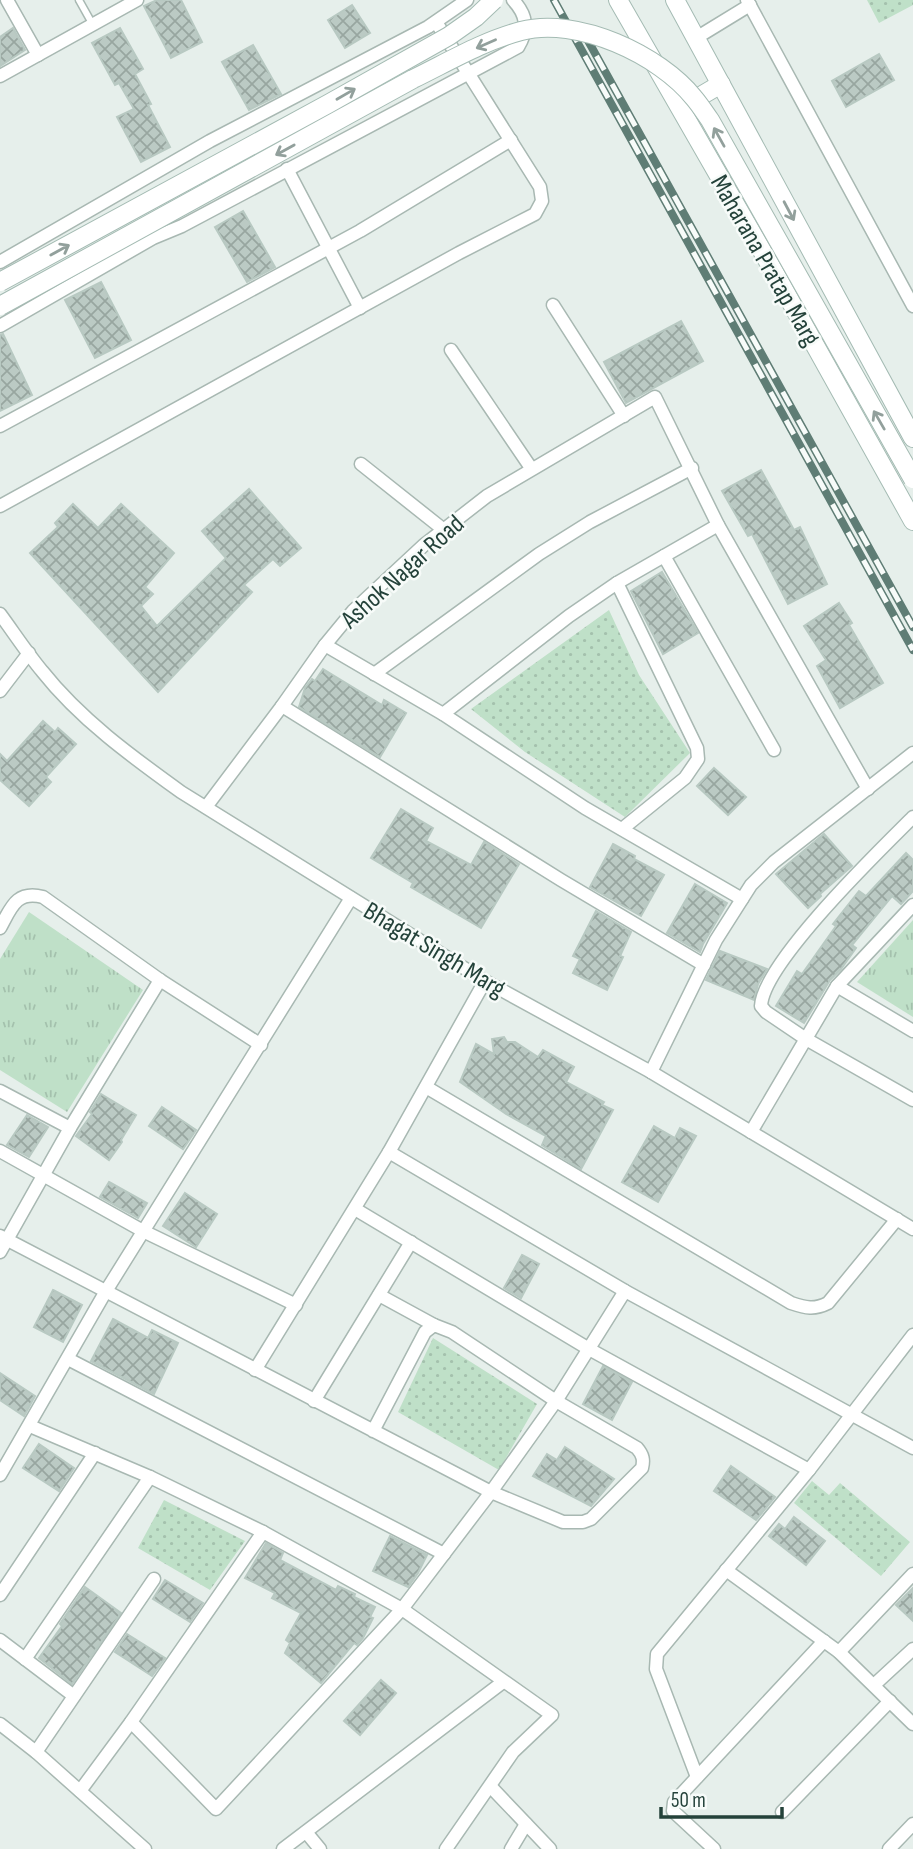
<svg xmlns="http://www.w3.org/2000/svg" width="913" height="1849" viewBox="0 0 913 1849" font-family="'Sofia Sans Condensed',sans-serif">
  <defs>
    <pattern id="grass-dots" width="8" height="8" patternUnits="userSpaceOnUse" patternTransform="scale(1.75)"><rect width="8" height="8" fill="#bfe0c8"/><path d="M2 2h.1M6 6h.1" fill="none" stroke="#a4c1ad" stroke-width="1.8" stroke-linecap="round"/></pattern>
    <pattern id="park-tufts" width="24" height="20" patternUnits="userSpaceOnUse" patternTransform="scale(1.75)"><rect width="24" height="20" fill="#bfe0c8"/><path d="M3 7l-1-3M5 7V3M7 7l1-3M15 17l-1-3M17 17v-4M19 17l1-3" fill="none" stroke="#a4c1ad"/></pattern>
    <pattern id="building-cross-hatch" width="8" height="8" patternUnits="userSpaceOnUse" patternTransform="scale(1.75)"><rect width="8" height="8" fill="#bbcac4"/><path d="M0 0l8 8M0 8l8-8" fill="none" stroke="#98a6a0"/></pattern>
  </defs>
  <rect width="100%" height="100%" fill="#e6efeb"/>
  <g fill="url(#grass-dots)">
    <path d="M867 0H913V5L879 23Z"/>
    <path d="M609 610 639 675 690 753 625 817 525 752 471 709Z"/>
    <path d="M433 1338 537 1404 499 1470 398 1412Z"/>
    <path d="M812 1481 829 1495 840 1483 910 1542 881 1576 794 1503Z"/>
    <path d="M164 1500 245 1541 210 1590 138 1548Z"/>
  </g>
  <g fill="url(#park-tufts)">
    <path d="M29 912 143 990 67 1112 0 1070V959Z"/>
    <path d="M913 920V1017L857 982Z"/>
  </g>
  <g fill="url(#building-cross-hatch)" stroke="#b8c9c2" stroke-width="2">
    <path d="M157 0H181L202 42 171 58 144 6Z"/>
    <path d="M352 5 370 33 345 48 328 20Z"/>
    <path d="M13 28 25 50 0 66V37Z"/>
    <path d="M120 28 143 69 135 74 151 104 148 105 170 147 141 162 117 117 134 109 119 83 115 85 92 43Z"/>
    <path d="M253 45 281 94 249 110 222 62Z"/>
    <path d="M879 54 894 80 846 107 832 81Z"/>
    <path d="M243 211 275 267 247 282 215 227Z"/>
    <path d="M101 282 131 340 95 358 65 300Z"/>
    <path d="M681 321 703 361 626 403 604 362Z"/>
    <path d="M3 334 32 395 0 411V335Z"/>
    <path d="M761 470 794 530 800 527 827 584 788 604 752 534 748 536 722 491Z"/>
    <path d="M249 489 301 548 280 566 273 559 244 585 252 592 158 692 30 553 58 527 55 523 73 504 98 528 121 504 174 553 145 587 153 594 141 606 157 626 226 558 202 531Z"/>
    <path d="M662 572 698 633 663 654 631 591Z"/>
    <path d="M839 603 852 623 849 625 883 683 840 708 817 666 826 660 804 626Z"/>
    <path d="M323 669 382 705 384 700 406 713 380 757 299 707 305 688 312 679 315 681Z"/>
    <path d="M43 721 55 732 58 728 76 744 46 777 51 782 29 806 0 780V754L7 761Z"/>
    <path d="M714 768 746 797 728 815 697 786Z"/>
    <path d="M401 809 433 828 426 841 471 865 484 842 519 864 481 928 411 887 413 883 371 858Z"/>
    <path d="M824 834 852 866 820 894 821 896 808 908 776 874Z"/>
    <path d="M613 844 635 856 634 859 664 875 641 916 590 887Z"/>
    <path d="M906 853 913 860V891L901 904 892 896 852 945 856 948 841 969 830 980 804 1023 776 1006 797 971 802 974 836 926 833 924 859 891 866 896Z"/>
    <path d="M695 884 727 903 703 944 700 952 667 933Z"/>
    <path d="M596 911 631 932 620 956 623 957 607 990 573 973 580 959 573 956Z"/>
    <path d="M720 951 767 969 758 984 754 1000 706 980Z"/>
    <path d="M504 1037 507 1042H515L538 1057 543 1050 574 1067 566 1082 604 1102 602 1105 613 1110 581 1169 542 1145 546 1136 506 1114 460 1082 476 1044 494 1054 492 1039Z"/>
    <path d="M101 1094 136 1115 121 1140 122 1142 109 1160 76 1136 92 1114 90 1112Z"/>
    <path d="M162 1107 196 1130 183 1149 149 1126Z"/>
    <path d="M27 1115 48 1127 29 1157 7 1145Z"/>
    <path d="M654 1126 675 1138 680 1128 696 1136 658 1202 622 1182Z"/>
    <path d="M109 1182 147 1203 138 1218 100 1197Z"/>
    <path d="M185 1193 217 1214 196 1247 163 1226Z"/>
    <path d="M522 1255 539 1264 521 1298 504 1288Z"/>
    <path d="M53 1290 82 1305 63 1342 34 1327Z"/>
    <path d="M113 1319 148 1338 152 1330 178 1343 154 1394 91 1361Z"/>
    <path d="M603 1366 632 1382 612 1420 583 1404Z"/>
    <path d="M0 1373 35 1396 24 1416 0 1400Z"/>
    <path d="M39 1444 74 1468 59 1491 23 1468Z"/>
    <path d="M565 1447 614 1479 591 1506 533 1476 547 1454 557 1460Z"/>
    <path d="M731 1466 775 1497 756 1520 714 1491Z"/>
    <path d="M794 1517 825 1541 806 1565 769 1536 779 1524 785 1529Z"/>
    <path d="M390 1536 427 1555 418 1573 408 1587 373 1571Z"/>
    <path d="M266 1543 283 1553 280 1560 336 1590 338 1586 355 1594 354 1597 375 1607 370 1617 373 1618 363 1638 357 1645 354 1643 321 1683 285 1653 290 1643 286 1640 301 1613 272 1598 275 1593 245 1578Z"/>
    <path d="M165 1580 203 1603 190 1622 153 1599Z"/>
    <path d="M85 1587 121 1613 72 1684 39 1658 62 1626 60 1624Z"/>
    <path d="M913 1588V1621L896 1605Z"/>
    <path d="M127 1634 165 1658 152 1676 115 1652Z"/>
    <path d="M381 1680 396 1693 360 1735 344 1721Z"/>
  </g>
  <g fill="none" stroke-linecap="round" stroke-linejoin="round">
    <g stroke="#a8b8b2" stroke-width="9">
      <path id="lane" d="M79 0 93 25"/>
    </g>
    <g stroke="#a8b8b2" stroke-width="15">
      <g id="street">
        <path d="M7 0 38 55"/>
        <path d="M747 0 913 306"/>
        <path d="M696 38 750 5"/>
        <path d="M0 76 137 0"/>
        <path d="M287 169 360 308"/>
        <path d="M0 262 210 141 428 27 467 0"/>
        <path d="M553 305 624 416"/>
        <path d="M0 326 153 238 182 226 518 47C529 29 527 15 513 0"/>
        <path d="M451 350 531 468"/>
        <path d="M0 426 360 231 511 140"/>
        <path d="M361 464 444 530"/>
        <path d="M0 506 459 253 535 214 542 201 540 187 436 22"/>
        <path d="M664 556 774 750"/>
        <path d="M617 583 697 748 698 759 685 778 622 829"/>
        <path d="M0 614C14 633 27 653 42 671 80 719 131 756 181 792L485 981 651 1072 913 1229"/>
        <path d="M325 645 443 714 585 808 742 899"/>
        <path d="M374 674 539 554 590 522 692 468"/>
        <path d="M0 691 29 653"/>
        <path d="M282 706 561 880 704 965"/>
        <path d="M443 714 569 616 617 583 718 525"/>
        <path d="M206 807 282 706 325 645 353 611 424 545 487 496 655 397 718 525 868 789"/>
        <path d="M913 817C880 850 763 963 761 1006L766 1012 806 1039 913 1100"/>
        <path d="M0 928C11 908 16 890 43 897L160 980 261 1045"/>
        <path d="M837 986 913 1031"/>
        <path d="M651 1072 716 940 751 885 774 862 913 753"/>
        <path d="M426 1087 791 1303C806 1308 814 1310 828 1303L897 1219"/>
        <path d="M0 1091 70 1128"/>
        <path d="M751 1132 837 986 913 905"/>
        <path d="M0 1151 143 1231 296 1305"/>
        <path d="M389 1152 625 1291 913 1448"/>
        <path d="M355 1209 589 1349 809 1470"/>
        <path d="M0 1236 491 1492 563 1522H583L591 1519 642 1468C644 1460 643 1455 637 1448L556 1401 452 1332 434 1325 425 1332 373 1431"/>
        <path d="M0 1252 70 1128 160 980"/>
        <path d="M379 1295 434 1325"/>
        <path d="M68 1359 444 1554"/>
        <path d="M255 1370 389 1152 485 981"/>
        <path d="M314 1401 411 1242"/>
        <path d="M30 1426 150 1477 263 1532 402 1609 552 1715 513 1752 446 1849"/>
        <path d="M0 1475 106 1291 351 898"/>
        <path d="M726 1570 839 1652 913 1724"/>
        <path d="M0 1595 95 1453"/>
        <path d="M0 1640 74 1696"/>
        <path d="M839 1652 913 1574"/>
        <path d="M25 1659 150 1477"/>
        <path d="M874 1685 913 1649"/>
        <path d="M131 1722 216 1809 402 1609 491 1492 556 1401 625 1291"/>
        <path d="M0 1724 36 1752 145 1849"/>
        <path d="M36 1752 154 1579"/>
        <path d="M697 1777 656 1669 657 1654 809 1470 913 1335"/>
        <path d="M491 1787 550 1849"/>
        <path d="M80 1791 131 1722 263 1532"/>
        <path d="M782 1812 890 1701"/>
        <path d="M306 1832 320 1849"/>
        <path d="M283 1849 503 1682"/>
        <path d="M511 1849 526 1824"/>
        <path d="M714 1849 673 1811 674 1802 824 1641"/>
        <path d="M889 1849 913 1824"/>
      </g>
    </g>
    <g stroke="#a4bbb3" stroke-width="20">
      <g id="secondary">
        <path d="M618 0 773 270 913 521"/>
        <path d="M675 0 913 438"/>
        <path d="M682 107 721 84"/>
      </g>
    </g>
    <use href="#lane" stroke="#fff" stroke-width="6"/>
    <use href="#street" stroke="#fff" stroke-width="12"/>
    <use href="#secondary" stroke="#fff" stroke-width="18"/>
    <g stroke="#5f7d75" stroke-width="8">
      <g id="rail">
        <path d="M554 0 913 650"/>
        <path d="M581 28 913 627"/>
      </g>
    </g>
    <use href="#rail" stroke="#f7fbf9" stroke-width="5" stroke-dasharray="16" stroke-linecap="butt"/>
    <g stroke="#a4bbb3" stroke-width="20" stroke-linecap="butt">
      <g id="secondary-bridge">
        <path d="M0 282 328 104 449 36 476 17 494 0"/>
        <path d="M0 306 413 79C448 62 483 41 521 31 577 16 660 55 694 98 700 105 705 113 710 120L913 479"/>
      </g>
    </g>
    <use href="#secondary-bridge" stroke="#fff" stroke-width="18"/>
  </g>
  <defs><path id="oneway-shaft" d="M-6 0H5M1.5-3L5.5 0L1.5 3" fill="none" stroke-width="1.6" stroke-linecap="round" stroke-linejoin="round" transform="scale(1.75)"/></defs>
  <g stroke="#92a09c">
    <use href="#oneway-shaft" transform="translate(486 44) rotate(156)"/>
    <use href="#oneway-shaft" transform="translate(346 94) rotate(-30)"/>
    <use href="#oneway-shaft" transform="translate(719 137) rotate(-119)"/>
    <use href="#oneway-shaft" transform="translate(285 150) rotate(151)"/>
    <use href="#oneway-shaft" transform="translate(789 211) rotate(62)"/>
    <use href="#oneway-shaft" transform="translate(60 250) rotate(-29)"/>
    <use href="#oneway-shaft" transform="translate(879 420) rotate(-120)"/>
  </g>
  <g text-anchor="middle" stroke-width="5" stroke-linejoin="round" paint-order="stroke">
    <g font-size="26" fill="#24423a" stroke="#f7fbf9">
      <text transform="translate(766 260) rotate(60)" y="9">Maharana Pratap Marg</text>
      <text transform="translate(402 571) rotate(-42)" y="9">Ashok Nagar Road</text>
      <text transform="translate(435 949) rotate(31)" y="9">Bhagat Singh Marg</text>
    </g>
  </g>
  <path d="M661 1807v10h121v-10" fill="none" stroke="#24423a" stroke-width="3.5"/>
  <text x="671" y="1807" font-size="21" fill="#24423a" stroke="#f7fbf9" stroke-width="5" paint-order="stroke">50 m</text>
</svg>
